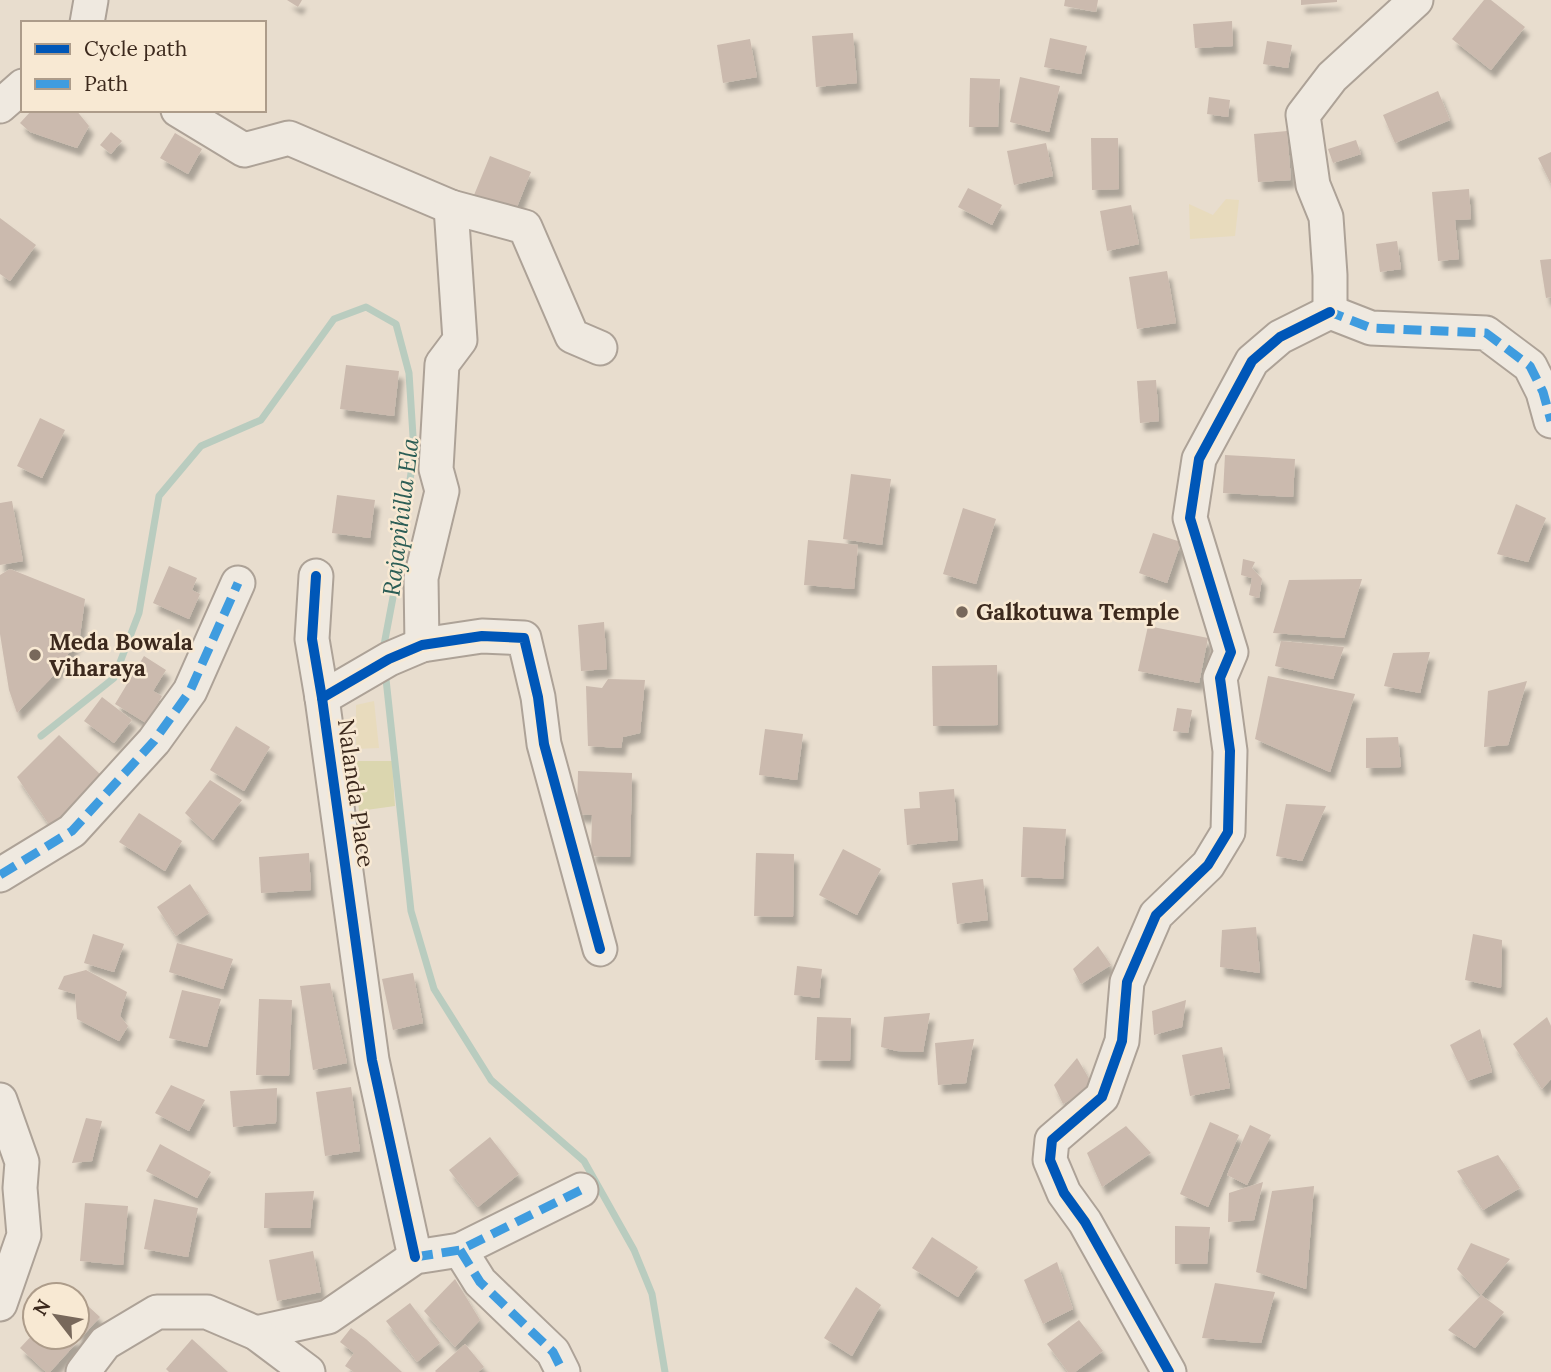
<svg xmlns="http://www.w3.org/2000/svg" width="1551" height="1372" viewBox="0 0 1551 1372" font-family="Lora,serif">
  <defs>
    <filter id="shadow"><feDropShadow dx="4.5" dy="8" stdDeviation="2" flood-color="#0004"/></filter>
  </defs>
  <rect width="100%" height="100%" fill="#e8ddce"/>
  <g fill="#e8dbbd">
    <path d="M1226 199 1239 200 1235 236 1190 239 1189 204 1213 215Z"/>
    <path d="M374 701 379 748 356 749V705Z"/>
  </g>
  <path fill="#dbd6af" d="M344 761H392L395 806 359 811 357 791H352Z"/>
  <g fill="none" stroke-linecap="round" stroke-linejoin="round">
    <g stroke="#b9ccbf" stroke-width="7">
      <path d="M386 679 411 911 434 989 491 1080 584 1161 634 1250 652 1294 665 1372"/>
      <path d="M41 736 114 678 139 613 159 496 201 446 261 420 334 319 366 307 396 324 409 373 414 452 394 592 384 645"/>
    </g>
  </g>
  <g fill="#cbbaae" filter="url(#shadow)">
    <path d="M287 0H302L298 7Z"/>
    <path d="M1065 0H1098L1096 12 1064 6Z"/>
    <path d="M1301 0H1337V2L1301 5Z"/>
    <path d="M1484 0H1491L1525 27 1491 70 1452 39Z"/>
    <path d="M1232 21 1233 46 1195 48 1193 24Z"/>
    <path d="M853 33 857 83 816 87 812 36Z"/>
    <path d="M1050 38 1087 46 1081 74 1044 67Z"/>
    <path d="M750 39 757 77 723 83 717 45Z"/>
    <path d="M1267 41 1292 45 1288 68 1263 64Z"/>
    <path d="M1020 77 1060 86 1049 132 1010 122Z"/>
    <path d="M970 78 1000 79 998 127H969Z"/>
    <path d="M1438 91 1450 120 1395 143 1383 115Z"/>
    <path d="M1209 97 1230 100 1228 117 1207 114Z"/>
    <path d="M32 110H76L89 126 77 148 30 132 20 123Z"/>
    <path d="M1287 131 1291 180 1258 182 1254 134Z"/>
    <path d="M111 132 122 141 111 154 100 145Z"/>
    <path d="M175 133 202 149 188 174 160 158Z"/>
    <path d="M1091 138H1118L1119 189 1092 190Z"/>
    <path d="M1356 140 1361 154 1333 163 1328 149Z"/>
    <path d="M1046 143 1053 176 1014 185 1007 151Z"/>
    <path d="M1551 152V184L1538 158Z"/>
    <path d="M490 156 531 172 513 217 472 200Z"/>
    <path d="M968 188 1002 205 992 225 958 207Z"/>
    <path d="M1469 189 1471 219 1455 220 1459 259 1438 261 1432 192Z"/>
    <path d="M1131 205 1139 244 1107 251 1100 211Z"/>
    <path d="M0 218 36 245 10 281 0 274Z"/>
    <path d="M1397 241 1401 269 1380 272 1376 244Z"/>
    <path d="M1551 259V297L1546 298 1540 260Z"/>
    <path d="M1167 271 1176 323 1137 329 1129 277Z"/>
    <path d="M346 365 399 371 394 416 340 409Z"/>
    <path d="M1156 380 1159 421 1140 423 1137 381Z"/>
    <path d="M40 418 65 430 42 478 17 466Z"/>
    <path d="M1225 455 1295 459 1293 497 1223 493Z"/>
    <path d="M851 474 891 479 882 545 843 539Z"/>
    <path d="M337 495 375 500 370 538 332 533Z"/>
    <path d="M12 501 23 561 0 565V503Z"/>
    <path d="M1516 504 1546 518 1528 562 1497 554Z"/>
    <path d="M963 508 996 519 976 584 943 574Z"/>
    <path d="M1153 533 1181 542 1167 583 1139 573Z"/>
    <path d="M808 540 858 545 854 589 804 585Z"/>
    <path d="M1243 559 1255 562 1252 568 1262 579 1259 598 1249 595 1252 578 1241 575Z"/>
    <path d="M169 566 197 578 192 590 200 594 189 619 153 603Z"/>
    <path d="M10 569 85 599 80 636 54 675 17 713 9 690 0 634V575Z"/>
    <path d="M1362 579 1344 638 1273 633 1289 580Z"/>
    <path d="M604 622 607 669 581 671 578 625Z"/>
    <path d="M1148 626 1208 638 1199 683 1138 671Z"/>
    <path d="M1281 641 1344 647 1333 679 1275 666Z"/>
    <path d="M1430 652 1420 693 1384 686 1393 653Z"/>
    <path d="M144 656 166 670 153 691 162 696 146 723 115 704Z"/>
    <path d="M997 665 998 725 933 726 932 666Z"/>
    <path d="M1268 676 1355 694 1330 772 1255 739Z"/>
    <path d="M608 679 645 680 640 733 623 737 621 748 588 746 586 686 602 688Z"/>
    <path d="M1527 681 1508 745 1484 747 1488 691Z"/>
    <path d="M102 697 132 720 114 743 84 721Z"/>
    <path d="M1177 708 1192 710 1188 733 1173 731Z"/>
    <path d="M236 726 270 747 244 791 210 770Z"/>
    <path d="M765 729 803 734 797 780 759 775Z"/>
    <path d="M59 735 102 776 50 826 17 777Z"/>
    <path d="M1398 737 1401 767 1366 768V738Z"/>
    <path d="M578 771 632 773 630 857 591 856 592 815 577 814Z"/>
    <path d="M210 780 242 800 213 840 185 813Z"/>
    <path d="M954 789 958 840 907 845 904 809 920 808 919 792Z"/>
    <path d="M1286 804 1326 806 1302 861 1276 856Z"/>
    <path d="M139 813 182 841 165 871 119 842Z"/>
    <path d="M1023 827 1066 829 1063 879 1021 877Z"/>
    <path d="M843 849 881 869 857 915 819 895Z"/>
    <path d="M309 853 311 890 261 893 259 857Z"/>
    <path d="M756 853 794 854 793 917 754 916Z"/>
    <path d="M983 879 988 920 957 924 952 883Z"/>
    <path d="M190 884 209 913 176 936 157 907Z"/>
    <path d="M1256 927 1260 973 1220 967 1222 930Z"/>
    <path d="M93 934 124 944 114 972 84 963Z"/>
    <path d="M1473 934 1502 940 1501 988 1465 980Z"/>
    <path d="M177 943 233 959 223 989 169 972Z"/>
    <path d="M1098 946 1111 965 1081 984 1073 969Z"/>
    <path d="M797 966 822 969 819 998 794 995Z"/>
    <path d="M86 970 127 992 120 1016 128 1026 119 1041 77 1019 75 994 58 989 64 976Z"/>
    <path d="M413 973 423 1023 393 1030 382 979Z"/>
    <path d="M330 983 347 1063 313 1070 300 986Z"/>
    <path d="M182 990 221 999 207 1047 169 1038Z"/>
    <path d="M259 999 292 1000 289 1076 256 1075Z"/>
    <path d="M1186 1000 1182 1027 1154 1035 1152 1011Z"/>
    <path d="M930 1013 923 1052 897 1051 881 1047 884 1017Z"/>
    <path d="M817 1017 851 1018 850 1061 815 1060Z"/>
    <path d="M1547 1017 1551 1026V1079L1542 1089 1513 1044Z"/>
    <path d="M1480 1029 1492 1072 1467 1081 1450 1045Z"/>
    <path d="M974 1039 966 1083 938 1085 935 1043Z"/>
    <path d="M1222 1047 1230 1088 1190 1096 1182 1055Z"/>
    <path d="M1077 1058 1094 1087 1063 1104 1054 1085Z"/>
    <path d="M171 1085 205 1100 189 1131 155 1113Z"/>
    <path d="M351 1087 360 1151 325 1156 316 1092Z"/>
    <path d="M277 1088 276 1123 233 1127 230 1091Z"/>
    <path d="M86 1118 102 1121 92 1161 72 1163Z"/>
    <path d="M1210 1122 1239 1135 1208 1207 1180 1194Z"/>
    <path d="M1250 1125 1271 1135 1247 1185 1227 1175Z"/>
    <path d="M1126 1126 1151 1153 1102 1187 1087 1153Z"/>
    <path d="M490 1137 519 1174 478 1207 449 1170Z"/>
    <path d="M160 1144 211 1172 197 1198 146 1171Z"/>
    <path d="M1498 1155 1520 1188 1483 1210 1457 1171Z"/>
    <path d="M1263 1182 1254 1220 1228 1222 1229 1193Z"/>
    <path d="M1314 1186 1306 1289 1256 1272 1272 1191Z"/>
    <path d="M314 1191 310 1228H264L265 1193Z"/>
    <path d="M154 1199 198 1208 188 1257 144 1249Z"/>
    <path d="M85 1203 128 1206 123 1265 80 1261Z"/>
    <path d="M1175 1226 1210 1227 1207 1264H1175Z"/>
    <path d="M932 1237 978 1267 958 1297 912 1268Z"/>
    <path d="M1471 1243 1510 1259 1481 1295 1457 1269Z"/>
    <path d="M313 1251 321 1292 277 1301 269 1260Z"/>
    <path d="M1057 1262 1073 1309 1043 1324 1024 1280Z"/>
    <path d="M455 1279 480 1320 455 1347 424 1311Z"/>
    <path d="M1215 1283 1275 1292 1261 1343 1202 1338Z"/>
    <path d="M856 1287 881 1305 852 1356 824 1338Z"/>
    <path d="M1481 1295 1504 1312 1475 1348 1448 1330Z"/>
    <path d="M77 1296 100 1317 50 1372H46L20 1348 35 1332V1337H77Z"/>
    <path d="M410 1303 440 1343 417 1362 386 1321Z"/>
    <path d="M1079 1320 1103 1351 1075 1372H1068L1047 1344Z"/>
    <path d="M351 1328 366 1339 402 1372H354L345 1366 354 1353 340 1342Z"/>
    <path d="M192 1339 228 1372H169L166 1369Z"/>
    <path d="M465 1344 484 1367 478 1372H436L435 1371Z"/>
  </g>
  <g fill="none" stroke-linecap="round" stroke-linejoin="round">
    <g stroke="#ada297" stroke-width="37">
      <g id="minor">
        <path d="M87 23 91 0"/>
        <path d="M0 106 23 86"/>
        <path d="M178 110 244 150 289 138 451 207 525 227 572 336 600 348"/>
        <path d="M1330 312V275L1326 217 1313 185 1303 115 1332 77 1416 0"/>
        <path d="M1330 312 1371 328 1486 333 1530 366 1543 392 1551 421"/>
        <path d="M316 576 312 639 322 698 372 1060 415 1257"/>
        <path d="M422 645 421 578 442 491 436 469 442 364 460 340 451 207"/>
        <path d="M322 698 389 659 422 645 482 636 524 638 538 697 544 744 600 949"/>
        <path d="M0 875 72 831 154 741 190 691 238 583"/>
        <path d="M0 1100 22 1162 20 1188 24 1235 0 1304"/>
        <path d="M460 1250 480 1282 553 1352 563 1372"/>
        <path d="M256 1333 328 1317 415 1257 460 1250 581 1190"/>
        <path d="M83 1372 105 1343 157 1312H207L256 1333 308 1372"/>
        <path d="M1169 1372 1085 1222 1064 1193 1050 1160 1052 1140 1102 1097 1122 1041 1127 982 1156 915 1208 865 1228 832 1230 751 1220 678 1231 652 1190 518 1199 459 1252 361 1280 337 1330 312"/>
      </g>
    </g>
    <use href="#minor" stroke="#efe9e0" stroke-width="33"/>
    <g stroke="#3f9cdf" stroke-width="9" stroke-dasharray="18 9" stroke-linecap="butt">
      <path d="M1326 314 1330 312 1371 328 1486 333 1530 366 1543 392 1551 421"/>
      <path d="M0 875 72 831 154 741 190 691 238 583"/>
      <path d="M460 1250 480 1282 553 1352 563 1372"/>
      <path d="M415 1257 460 1250 581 1190"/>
    </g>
    <g stroke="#f8e9d3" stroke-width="15">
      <g id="cycleway">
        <path d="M316 576 312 639 322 698 372 1060 415 1257"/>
        <path d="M322 698 389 659 422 645 482 636 524 638 538 697 544 744 600 949"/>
        <path d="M1169 1372 1085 1222 1064 1193 1050 1160 1052 1140 1102 1097 1122 1041 1127 982 1156 915 1208 865 1228 832 1230 751 1220 678 1231 652 1190 518 1199 459 1252 361 1280 337 1330 312"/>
      </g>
    </g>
    <use href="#cycleway" stroke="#0057b8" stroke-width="10"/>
  </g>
  <g fill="#78685b" stroke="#f8e9d3" stroke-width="2.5">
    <circle cx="962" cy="612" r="7"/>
    <circle cx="35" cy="655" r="7"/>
  </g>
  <g text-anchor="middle" stroke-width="5" stroke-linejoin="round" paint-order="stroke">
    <g font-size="23" font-weight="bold" fill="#3c291d" stroke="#f8e9d3" text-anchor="start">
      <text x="976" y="620">Galkotuwa Temple</text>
      <text x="49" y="650">Meda Bowala<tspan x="49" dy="26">Viharaya</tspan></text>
    </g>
    <g font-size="23" fill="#3c291d" stroke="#f8e9d3">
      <text transform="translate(356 793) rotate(82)" y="8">Nalanda Place</text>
    </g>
    <g font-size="24" font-style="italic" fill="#2b5d55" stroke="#f8e9d3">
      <text transform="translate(401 517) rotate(-83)" y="8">Rajapihilla Ela</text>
    </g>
  </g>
  <rect x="21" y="21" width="245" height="91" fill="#f8e9d3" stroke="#ad9c8a" stroke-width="2"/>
  <rect x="35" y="44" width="35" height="10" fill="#0057b8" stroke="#ad9c8a" stroke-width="2"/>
  <text x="84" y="56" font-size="21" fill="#3c291d">Cycle path</text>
  <rect x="35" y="79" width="35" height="10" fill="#3f9cdf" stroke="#ad9c8a" stroke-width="2"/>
  <text x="84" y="91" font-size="21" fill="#3c291d">Path</text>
  <g transform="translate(56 1316) rotate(301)"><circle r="33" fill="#f8e9d3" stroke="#ad9c8a" stroke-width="2"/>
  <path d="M0-5L12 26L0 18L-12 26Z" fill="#78685b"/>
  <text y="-10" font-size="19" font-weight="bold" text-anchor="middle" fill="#3c291d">N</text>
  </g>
</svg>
